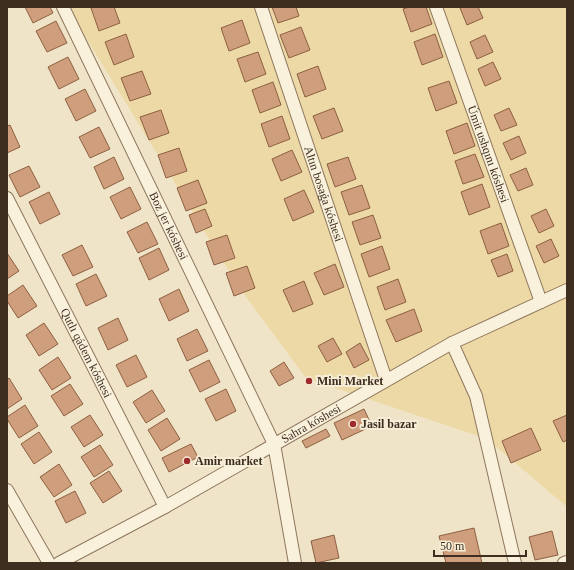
<svg xmlns="http://www.w3.org/2000/svg" width="574" height="570" viewBox="0 0 574 570" font-family="Georgia,serif">
  <rect width="100%" height="100%" fill="#f0e4c8"/>
  <path fill="#ecd9a5" d="M66 7H567V507L487 439 306 378 238 286 80 28Z"/>
  <g fill="#cf9f7d" stroke="#8d5f41">
    <path d="M25 7H50L53 13 33 23Z"/>
    <path d="M94 7H114L120 23 99 31 91 8Z"/>
    <path d="M272 7H296L299 16 278 23Z"/>
    <path d="M409 7H426L432 24 411 32 403 9Z"/>
    <path d="M462 7H478L483 18 467 25 460 8Z"/>
    <path d="M242 20 250 43 229 51 221 28Z"/>
    <path d="M56 21 67 43 47 52 36 31Z"/>
    <path d="M301 27 310 50 289 58 280 35Z"/>
    <path d="M126 34 134 57 114 65 105 42Z"/>
    <path d="M435 34 443 57 422 65 414 42Z"/>
    <path d="M485 35 493 52 477 59 470 42Z"/>
    <path d="M258 52 266 74 245 82 237 59Z"/>
    <path d="M68 57 79 79 59 89 48 67Z"/>
    <path d="M493 62 501 79 485 86 478 69Z"/>
    <path d="M318 66 326 89 305 97 297 74Z"/>
    <path d="M142 71 151 94 130 101 121 78Z"/>
    <path d="M449 81 457 103 436 111 428 88Z"/>
    <path d="M273 82 281 105 260 113 252 90Z"/>
    <path d="M85 89 96 111 76 121 65 99Z"/>
    <path d="M334 108 343 131 322 139 313 116Z"/>
    <path d="M509 108 517 125 501 131 494 115Z"/>
    <path d="M161 110 169 133 149 140 140 117Z"/>
    <path d="M282 116 290 139 269 147 261 124Z"/>
    <path d="M467 123 475 146 454 154 446 131Z"/>
    <path d="M10 125 20 147 7 153V126Z"/>
    <path d="M99 127 110 149 90 158 79 137Z"/>
    <path d="M519 136 526 153 511 160 503 143Z"/>
    <path d="M179 148 187 171 166 178 158 155Z"/>
    <path d="M292 150 302 172 281 181 272 159Z"/>
    <path d="M475 154 484 177 463 184 455 161Z"/>
    <path d="M114 157 124 179 104 189 94 167Z"/>
    <path d="M348 157 356 179 335 187 327 164Z"/>
    <path d="M29 166 40 187 20 197 9 175Z"/>
    <path d="M526 168 533 185 518 191 510 175Z"/>
    <path d="M198 180 207 203 186 211 177 188Z"/>
    <path d="M482 184 490 207 469 215 461 192Z"/>
    <path d="M362 185 370 208 349 215 341 192Z"/>
    <path d="M130 187 141 209 121 219 110 197Z"/>
    <path d="M304 190 314 212 293 221 284 199Z"/>
    <path d="M49 192 60 214 40 224 29 202Z"/>
    <path d="M205 209 212 226 196 233 189 215Z"/>
    <path d="M546 209 554 226 539 233 531 216Z"/>
    <path d="M373 215 381 238 360 245 352 222Z"/>
    <path d="M147 222 158 244 138 253 127 232Z"/>
    <path d="M501 223 509 246 488 254 480 231Z"/>
    <path d="M227 235 235 258 214 265 206 242Z"/>
    <path d="M551 239 559 256 544 263 536 246Z"/>
    <path d="M82 245 93 267 73 276 62 255Z"/>
    <path d="M382 246 390 269 369 277 361 254Z"/>
    <path d="M159 248 169 270 149 280 139 258Z"/>
    <path d="M7 253 19 271 7 279Z"/>
    <path d="M507 254 513 271 498 277 491 260Z"/>
    <path d="M335 264 344 287 324 295 314 273Z"/>
    <path d="M247 266 255 288 234 296 226 273Z"/>
    <path d="M96 274 107 296 86 306 76 284Z"/>
    <path d="M398 279 406 302 385 310 377 287Z"/>
    <path d="M304 281 313 304 293 312 283 290Z"/>
    <path d="M23 285 37 306 18 318 7 301V296Z"/>
    <path d="M179 289 189 311 169 321 159 299Z"/>
    <path d="M414 309 422 331 396 342 386 320Z"/>
    <path d="M118 318 128 340 108 350 98 328Z"/>
    <path d="M44 323 58 344 39 356 26 335Z"/>
    <path d="M197 329 208 351 187 361 177 339Z"/>
    <path d="M333 338 342 354 327 362 318 346Z"/>
    <path d="M360 343 369 360 354 368 346 352Z"/>
    <path d="M136 355 147 377 127 387 116 365Z"/>
    <path d="M58 357 71 378 52 390 39 370Z"/>
    <path d="M209 360 220 382 200 392 189 370Z"/>
    <path d="M284 362 294 378 279 386 270 371Z"/>
    <path d="M9 378 22 399 7 409V380Z"/>
    <path d="M70 384 83 404 64 416 51 396Z"/>
    <path d="M226 389 236 411 216 421 205 399Z"/>
    <path d="M152 390 165 411 146 423 133 402Z"/>
    <path d="M25 405 38 426 19 438 7 419V417Z"/>
    <path d="M364 409 372 426 342 440 334 423Z"/>
    <path d="M90 415 103 435 84 447 71 427Z"/>
    <path d="M567 415V440L563 442 553 421Z"/>
    <path d="M167 418 180 439 161 451 148 430Z"/>
    <path d="M531 428 541 450 511 463 502 441Z"/>
    <path d="M326 429 330 436 306 448 302 441Z"/>
    <path d="M39 432 52 452 34 464 21 444Z"/>
    <path d="M191 444 198 457 169 472 162 458Z"/>
    <path d="M100 445 113 465 94 477 81 457Z"/>
    <path d="M59 464 72 485 54 497 40 477Z"/>
    <path d="M109 471 122 491 103 503 90 483Z"/>
    <path d="M75 491 86 513 66 523 55 501Z"/>
    <path d="M474 528 482 563H446L439 536Z"/>
    <path d="M552 531 558 555 535 560 529 537Z"/>
    <path d="M334 535 339 558 316 563 311 541Z"/>
  </g>
  <g fill="none" stroke-linecap="round" stroke-linejoin="round">
    <g stroke="#8d765c" stroke-width="14">
      <g id="street">
        <path id="s1" d="M63 7 274 444 295 563"/>
        <path id="s2" d="M261 7 386 380"/>
        <path id="s3" d="M436 7 541 302"/>
        <path id="s4" d="M7 198 165 507"/>
        <path d="M452 343 476 396 515 563"/>
        <path d="M7 490 49 563"/>
        <path id="s5" d="M59 563 165 507 452 343 567 290"/>
        <path d="M564 563 567 562"/>
      </g>
    </g>
    <use href="#street" stroke="#faf1dc" stroke-width="12"/>
  </g>
  <g fill="#9e2a2b" stroke="#f7eed8" stroke-width="1.5">
    <circle cx="309" cy="381" r="4"/>
    <circle cx="353" cy="424" r="4"/>
    <circle cx="187" cy="461" r="4"/>
  </g>
  <g text-anchor="middle" stroke-width="4" stroke-linejoin="round" paint-order="stroke">
    <g font-size="12" fill="#3d2e20" stroke="#f7eed8">
      <text dy="4" stroke="none"><textPath href="#s3" startOffset="156">Úmit ushqını kóshesi</textPath></text>
      <text dy="4" stroke="none"><textPath href="#s2" startOffset="197">Altın bosaǵa kóshesi</textPath></text>
      <text dy="4" stroke="none"><textPath href="#s1" startOffset="243">Boz jer kóshesi</textPath></text>
      <text dy="4" stroke="none"><textPath href="#s4" startOffset="174">Qutlı qádem kóshesi</textPath></text>
      <text dy="4" stroke="none"><textPath href="#s5" startOffset="288">Sahra kóshesi</textPath></text>
    </g>
    <g font-size="12" font-weight="bold" fill="#3d2e20" stroke="#f7eed8" text-anchor="start">
      <text x="317" y="385">Mini Market</text>
      <text x="361" y="428">Jasil bazar</text>
      <text x="195" y="465">Amir market</text>
    </g>
  </g>
  <rect width="574" height="570" fill="none" stroke="#3d2e20" stroke-width="16"/>
  <path d="M434 550v6h92v-6" fill="none" stroke="#3d2e20" stroke-width="2"/>
  <text x="440" y="550" font-size="12" fill="#3d2e20" stroke="#f7eed8" stroke-width="3" paint-order="stroke">50 m</text>
</svg>
